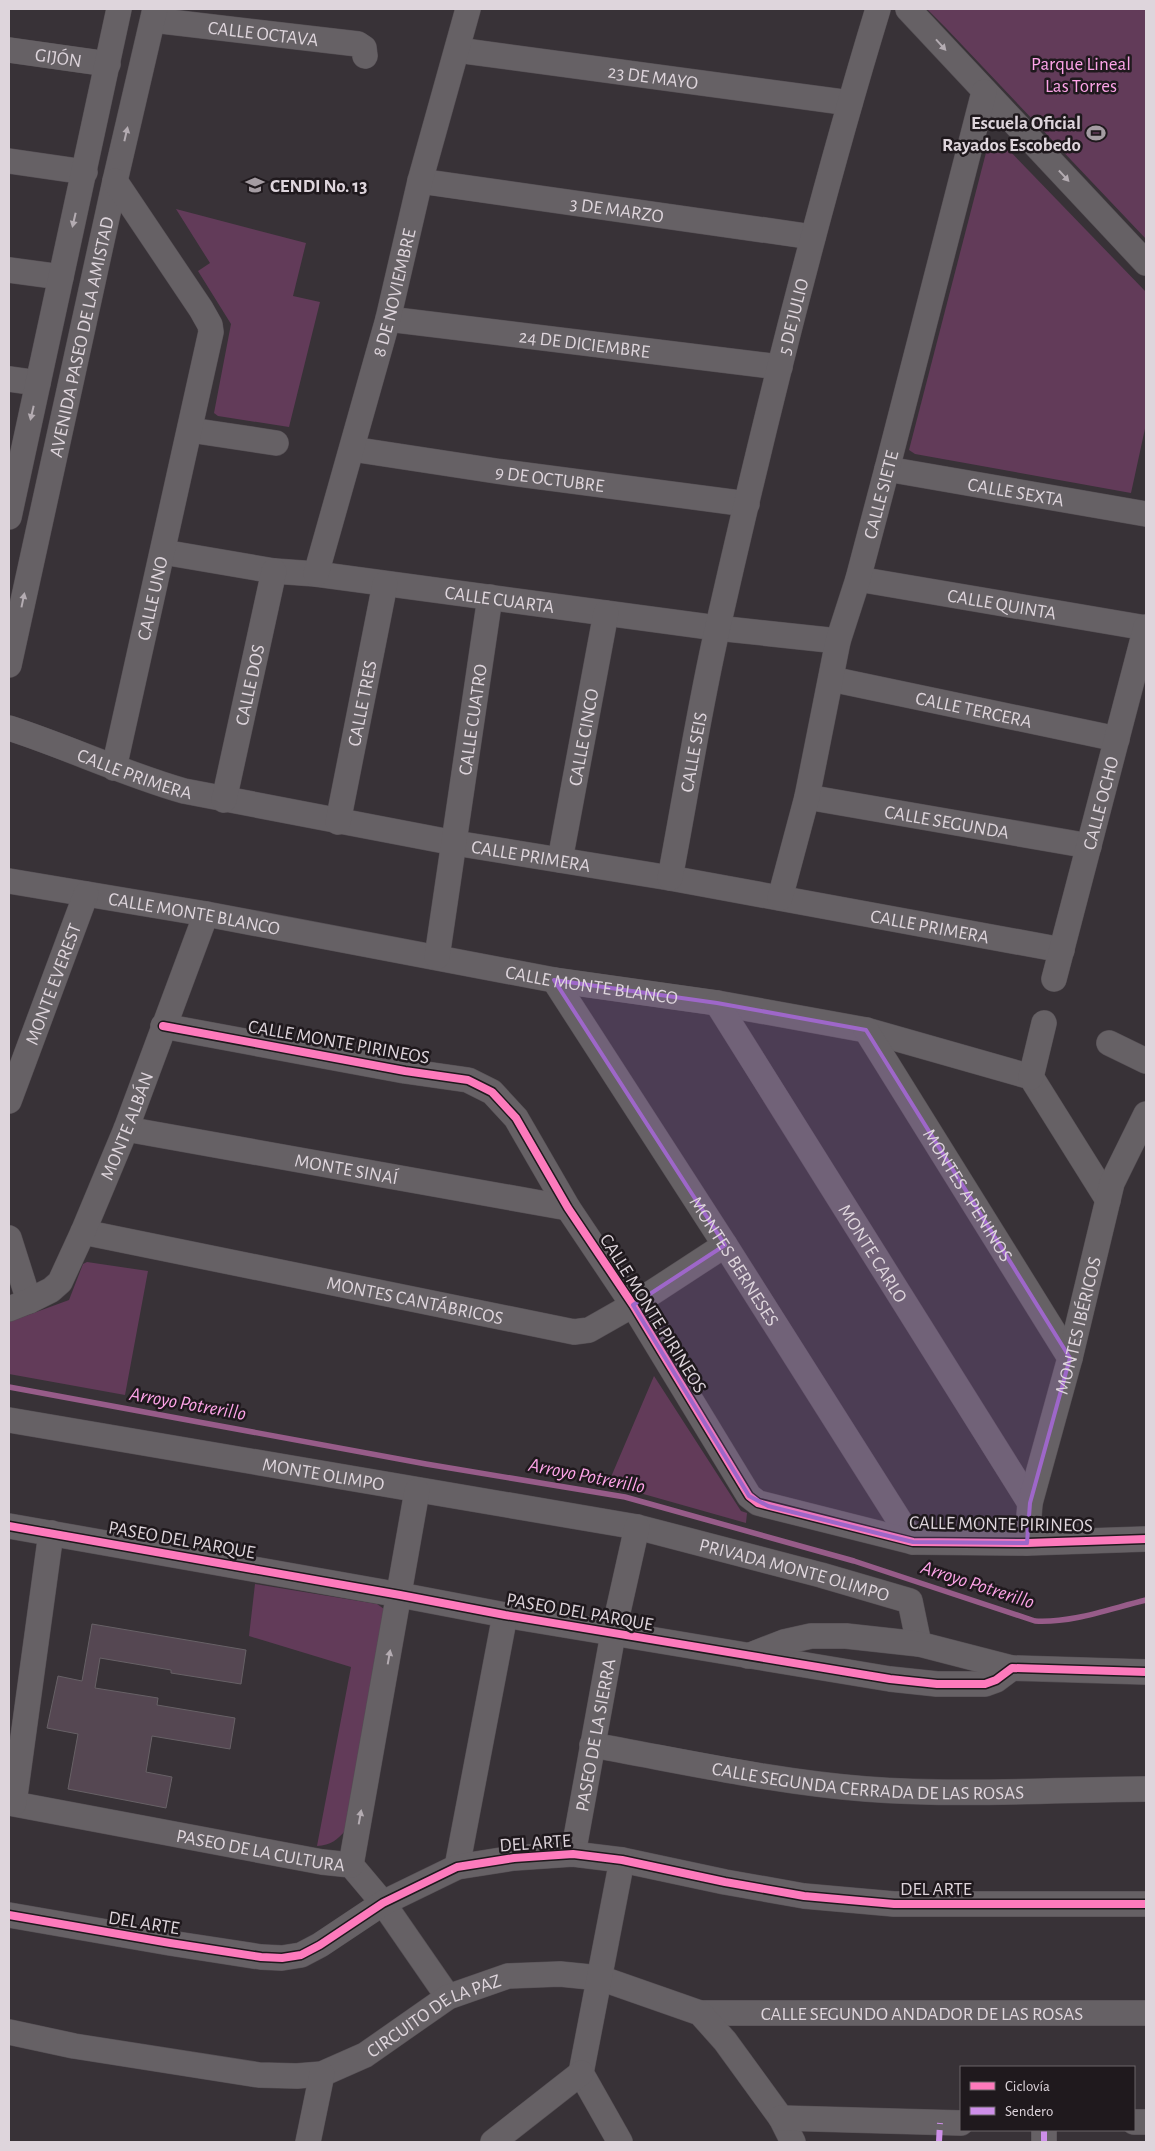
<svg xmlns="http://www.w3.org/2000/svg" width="1155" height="2151" viewBox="0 0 1155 2151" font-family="'Alegreya Sans',sans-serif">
  <rect width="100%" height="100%" fill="#383237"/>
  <g fill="#623b59">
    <path d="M927 9H1146V239L945 27Z"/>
    <path d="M1000 141 1146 292V424L1131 493 915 454 909 450 988 145Z"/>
    <path d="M176 209 306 243 293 296 320 302 289 427 218 416 214 413 231 324 198 271 210 263Z"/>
    <path d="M87 1262 148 1271 125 1395 9 1374V1322L69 1300 83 1264Z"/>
    <path d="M654 1376 741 1511 747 1513 746 1523 608 1484Z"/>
    <path d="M255 1584 377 1604 384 1609 346 1830C337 1840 331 1845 317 1846L351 1667 249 1636Z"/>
  </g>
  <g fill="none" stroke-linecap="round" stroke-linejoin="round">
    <path stroke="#975c89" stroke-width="5.5" d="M9 1387 426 1464 625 1497 854 1561 1035 1621C1073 1623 1109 1609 1146 1600"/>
  </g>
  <path fill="#554752" stroke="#676166" d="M92 1624 246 1650 241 1684 171 1673V1670L100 1658 95 1688 158 1698 157 1705 235 1718 230 1749 152 1736 146 1772 172 1777 166 1808 68 1789 78 1734 47 1728 58 1676 82 1681Z"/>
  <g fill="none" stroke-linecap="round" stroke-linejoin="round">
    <g stroke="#554f54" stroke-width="26">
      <g id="minor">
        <path d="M908 9 1146 263"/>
        <path id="s1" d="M153 20 358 44 364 48 365 56"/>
        <path id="s2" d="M9 50 108 64"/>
        <path id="s3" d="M457 50 850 103"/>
        <path d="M9 161 85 172"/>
        <path id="s4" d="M420 181 813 237"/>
        <path d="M9 270 61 277"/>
        <path id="s5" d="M388 319 780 367"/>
        <path d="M9 379 38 383"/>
        <path d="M190 430 276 443"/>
        <path id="s6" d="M352 449 496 471 747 504"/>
        <path id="s7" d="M887 469 1146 514"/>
        <path d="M9 517 119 9"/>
        <path id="s8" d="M163 552 274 571 316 574 717 628 838 641"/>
        <path id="s9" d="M316 574 388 319 420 181 468 9"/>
        <path id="s10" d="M858 579 1146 628"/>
        <path id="s11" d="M9 665 115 181 155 9"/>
        <path id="s12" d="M831 679 1117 739"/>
        <path id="s13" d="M9 728C68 747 124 774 184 791L455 843 670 878 1062 950"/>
        <path id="s14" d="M114 768 211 332 210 325 201 309 115 181"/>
        <path id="s15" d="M807 797 1089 846"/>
        <path id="s16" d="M224 800 274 571"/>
        <path id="s17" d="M338 822 385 584"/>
        <path id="s18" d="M560 860 606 613"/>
        <path id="s19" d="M670 878C686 794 699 709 718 626 765 419 816 212 878 9"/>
        <path id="s20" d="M9 881 206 914 554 980 717 1003 866 1030 1031 1077 1108 1200"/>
        <path id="s21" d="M780 898 807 797 838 641 858 579 887 469 984 92"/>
        <path id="s22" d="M437 957 490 597"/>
        <path id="s23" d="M1054 979 1146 627"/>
        <path id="s24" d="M554 980 725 1245 913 1542"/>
        <path id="s25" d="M717 1003 1030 1503"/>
        <path d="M163 1026 405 1071 468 1080 492 1092 516 1118 568 1208 633 1305 749 1496 758 1503 913 1542 1027 1543 1146 1539"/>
        <path id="s26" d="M866 1030 1070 1358"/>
        <path d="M1109 1043 1146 1061"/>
        <path d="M1031 1077 1044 1023"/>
        <path id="s27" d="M9 1101 86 894"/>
        <path id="s28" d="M126 1129 568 1208"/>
        <path id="s29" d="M83 1232 574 1332 589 1330 633 1305 725 1245"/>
        <path d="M9 1238 29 1301"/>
        <path id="s30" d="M9 1309 29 1301 51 1290 60 1282 83 1232 126 1129 206 914"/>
        <path id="s31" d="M9 1420 637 1527 821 1575 910 1601 919 1644"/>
        <path d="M9 1526 400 1595 505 1615 890 1679 937 1684H985L996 1680 1012 1668 1146 1672"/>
        <path id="s32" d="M1027 1543 1030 1503 1070 1358 1112 1183 1146 1114"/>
        <path d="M748 1656 784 1642 811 1636H846L919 1644 1012 1668"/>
        <path id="s33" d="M592 1745C682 1761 775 1782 866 1789 958 1796 1053 1790 1146 1789"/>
        <path id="s34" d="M9 1803 322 1862 351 1865 383 1903 448 1997"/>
        <path d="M14 1803 51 1533"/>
        <path id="s35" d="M573 1854 613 1634 637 1527"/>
        <path d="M351 1865 417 1491"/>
        <path d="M457 1867 505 1615"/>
        <path d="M9 1915 170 1943 261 1957 282 1958 301 1955 320 1945 383 1903 457 1867 514 1858 573 1854 622 1860 725 1882 804 1896 894 1904H1146"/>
        <path id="s36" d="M700 2013H1146"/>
        <path id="s37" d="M9 2032 74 2046 259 2075 297 2076 322 2074 365 2055 448 1997 508 1976 560 1974 600 1978 700 2013 725 2041 781 2118 793 2142"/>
        <path d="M581 2073 622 1860"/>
        <path d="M581 2073 620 2142"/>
        <path d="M781 2118 961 2123"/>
        <path d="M1134 2122H1146"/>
        <path d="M308 2142 322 2074"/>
        <path d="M493 2142 581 2073"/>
        <path d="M1044 2142V2130"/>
      </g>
    </g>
    <use href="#minor" stroke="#666165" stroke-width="25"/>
    <g stroke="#ce8fe9" stroke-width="6" stroke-dasharray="12 6" stroke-linecap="butt">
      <path d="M939 2142 940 2123"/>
      <path d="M1044 2142V2130"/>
    </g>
    <g stroke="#1f191d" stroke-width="11">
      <g id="cycleway">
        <path d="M163 1026 405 1071 468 1080 492 1092 516 1118 568 1208 633 1305 749 1496 758 1503 913 1542 1027 1543 1146 1539"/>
        <path d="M9 1526 400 1595 505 1615 890 1679 937 1684H985L996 1680 1012 1668 1146 1672"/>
        <path d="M9 1915 170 1943 261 1957 282 1958 301 1955 320 1945 383 1903 457 1867 514 1858 573 1854 622 1860 725 1882 804 1896 894 1904H1146"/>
      </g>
    </g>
    <use href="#cycleway" stroke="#fd7abc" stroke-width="8"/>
  </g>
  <defs><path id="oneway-solid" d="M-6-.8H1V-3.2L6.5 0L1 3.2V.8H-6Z" transform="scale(1.25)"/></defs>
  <g fill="#b4acb2">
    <use href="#oneway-solid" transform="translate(941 45) rotate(48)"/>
    <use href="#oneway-solid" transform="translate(126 134) rotate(-77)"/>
    <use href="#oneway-solid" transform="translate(1064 176) rotate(47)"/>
    <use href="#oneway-solid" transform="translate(74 220) rotate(103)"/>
    <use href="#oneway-solid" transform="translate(32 413) rotate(103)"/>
    <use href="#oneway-solid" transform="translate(23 600) rotate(-78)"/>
    <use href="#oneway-solid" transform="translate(389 1657) rotate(-80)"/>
    <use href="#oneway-solid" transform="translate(360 1817) rotate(-80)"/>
  </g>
  <path fill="#9e67c9" fill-opacity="0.2" stroke="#9e67c9" stroke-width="4" stroke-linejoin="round" d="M554 980 717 1003 866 1030 1070 1358 1030 1503 1027 1543 913 1542 768 1506 749 1496 633 1305 725 1245Z"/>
  <defs>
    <g id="stadium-bare" transform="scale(1.5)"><path d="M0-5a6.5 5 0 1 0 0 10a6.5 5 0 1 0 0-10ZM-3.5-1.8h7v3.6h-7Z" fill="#a49ca2" stroke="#1f191d" stroke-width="2.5" paint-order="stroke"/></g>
    <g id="school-bare" transform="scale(1.5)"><path d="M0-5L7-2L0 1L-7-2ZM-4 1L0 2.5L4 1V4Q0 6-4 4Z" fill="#a49ca2" stroke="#1f191d" stroke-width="2.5" paint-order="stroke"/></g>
  </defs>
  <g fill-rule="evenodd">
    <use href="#stadium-bare" x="1096" y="133"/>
    <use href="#school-bare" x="255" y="185"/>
  </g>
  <g text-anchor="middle" stroke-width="5" stroke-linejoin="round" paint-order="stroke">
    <g font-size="19" fill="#ded5dc" stroke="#1f191d">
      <text dy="7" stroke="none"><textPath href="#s1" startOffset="111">CALLE OCTAVA</textPath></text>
      <text dy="7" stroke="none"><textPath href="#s2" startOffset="50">GIJÓN</textPath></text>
      <text dy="7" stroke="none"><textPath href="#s3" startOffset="198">23 DE MAYO</textPath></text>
      <text dy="7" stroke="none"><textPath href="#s4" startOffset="199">3 DE MARZO</textPath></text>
      <text dy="7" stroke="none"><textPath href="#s9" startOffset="292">8 DE NOVIEMBRE</textPath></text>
      <text dy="7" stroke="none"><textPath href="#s19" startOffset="575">5 DE JULIO</textPath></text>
      <text dy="7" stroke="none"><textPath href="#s11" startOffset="336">AVENIDA PASEO DE LA AMISTAD</textPath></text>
      <text dy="7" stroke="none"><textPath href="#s5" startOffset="198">24 DE DICIEMBRE</textPath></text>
      <text dy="7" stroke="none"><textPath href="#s6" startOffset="200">9 DE OCTUBRE</textPath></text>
      <text dy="7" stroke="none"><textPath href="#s7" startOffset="131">CALLE SEXTA</textPath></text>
      <text dy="7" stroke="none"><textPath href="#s21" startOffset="416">CALLE SIETE</textPath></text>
      <text dy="7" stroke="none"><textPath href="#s14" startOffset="174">CALLE UNO</textPath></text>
      <text dy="7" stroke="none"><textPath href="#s8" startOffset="340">CALLE CUARTA</textPath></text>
      <text dy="7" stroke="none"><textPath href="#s10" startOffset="146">CALLE QUINTA</textPath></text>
      <text dy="7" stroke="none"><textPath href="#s16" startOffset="118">CALLE DOS</textPath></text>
      <text dy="7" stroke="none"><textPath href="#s17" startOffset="121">CALLE TRES</textPath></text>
      <text dy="7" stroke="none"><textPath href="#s12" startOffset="146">CALLE TERCERA</textPath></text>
      <text dy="7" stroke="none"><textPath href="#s22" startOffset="240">CALLE CUATRO</textPath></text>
      <text dy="7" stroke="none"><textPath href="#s18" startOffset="125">CALLE CINCO</textPath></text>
      <text dy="7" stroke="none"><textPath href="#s19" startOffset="128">CALLE SEIS</textPath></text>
      <text dy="7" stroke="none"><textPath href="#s13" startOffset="134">CALLE PRIMERA</textPath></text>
      <text dy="7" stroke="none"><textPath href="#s23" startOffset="182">CALLE OCHO</textPath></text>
      <text dy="7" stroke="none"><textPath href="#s15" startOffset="142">CALLE SEGUNDA</textPath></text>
      <text dy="7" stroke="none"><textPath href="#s13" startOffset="539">CALLE PRIMERA</textPath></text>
      <text dy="7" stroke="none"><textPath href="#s20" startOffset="188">CALLE MONTE BLANCO</textPath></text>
      <text dy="7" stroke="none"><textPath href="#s13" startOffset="944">CALLE PRIMERA</textPath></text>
      <text dy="7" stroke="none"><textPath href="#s27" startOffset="125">MONTE EVEREST</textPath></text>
      <text dy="7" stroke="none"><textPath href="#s20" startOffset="592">CALLE MONTE BLANCO</textPath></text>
      <text transform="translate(339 1041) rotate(10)" y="7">CALLE MONTE PIRINEOS</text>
      <text dy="7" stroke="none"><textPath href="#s30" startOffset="228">MONTE ALBÁN</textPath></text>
      <text dy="7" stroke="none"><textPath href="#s28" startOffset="224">MONTE SINAÍ</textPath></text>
      <text dy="7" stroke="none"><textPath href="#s26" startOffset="194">MONTES APENINOS</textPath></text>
      <text dy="7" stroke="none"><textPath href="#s25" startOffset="295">MONTE CARLO</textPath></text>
      <text dy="7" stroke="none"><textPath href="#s24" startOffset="334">MONTES BERNESES</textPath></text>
      <text dy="7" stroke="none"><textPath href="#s29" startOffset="339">MONTES CANTÁBRICOS</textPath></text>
      <text transform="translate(654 1313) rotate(58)" y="7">CALLE MONTE PIRINEOS</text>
      <text dy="7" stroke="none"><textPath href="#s32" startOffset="224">MONTES IBÉRICOS</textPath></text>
      <text dy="7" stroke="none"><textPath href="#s31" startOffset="319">MONTE OLIMPO</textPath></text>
      <text transform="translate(1001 1523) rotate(1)" y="7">CALLE MONTE PIRINEOS</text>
      <text transform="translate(182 1539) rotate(10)" y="7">PASEO DEL PARQUE</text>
      <text dy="7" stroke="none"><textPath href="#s31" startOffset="800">PRIVADA MONTE OLIMPO</textPath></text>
      <text transform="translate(580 1611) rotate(10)" y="7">PASEO DEL PARQUE</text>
      <text dy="7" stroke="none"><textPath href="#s35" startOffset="121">PASEO DE LA SIERRA</textPath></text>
      <text dy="7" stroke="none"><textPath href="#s33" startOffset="279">CALLE SEGUNDA CERRADA DE LAS ROSAS</textPath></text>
      <text transform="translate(535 1842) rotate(-4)" y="7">DEL ARTE</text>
      <text dy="7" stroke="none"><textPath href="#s34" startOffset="256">PASEO DE LA CULTURA</textPath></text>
      <text x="936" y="1895">DEL ARTE</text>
      <text transform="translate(144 1922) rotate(9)" y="7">DEL ARTE</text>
      <text dy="7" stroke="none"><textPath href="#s36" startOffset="222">CALLE SEGUNDO ANDADOR DE LAS ROSAS</textPath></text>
      <text dy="7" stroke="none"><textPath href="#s37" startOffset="444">CIRCUITO DE LA PAZ</textPath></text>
    </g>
    <g font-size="19" fill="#fda4e8" stroke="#1f191d">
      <text x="1081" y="70">Parque Lineal<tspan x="1081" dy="22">Las Torres</tspan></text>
    </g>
    <g font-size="19" font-weight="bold" fill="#ded5dc" stroke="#1f191d" text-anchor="end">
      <text x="1081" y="129">Escuela Oficial<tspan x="1081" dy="22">Rayados Escobedo</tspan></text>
      <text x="270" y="192" text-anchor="start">CENDI No. 13</text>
    </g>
    <g font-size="20" font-style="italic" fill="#fea4e8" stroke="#1f191d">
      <text transform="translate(188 1403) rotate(10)" y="7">Arroyo Potrerillo</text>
      <text transform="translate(587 1475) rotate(11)" y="7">Arroyo Potrerillo</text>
      <text transform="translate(978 1584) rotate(18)" y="7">Arroyo Potrerillo</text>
    </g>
  </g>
  <rect width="1155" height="2151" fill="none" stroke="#ded5dc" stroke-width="20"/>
  <rect x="960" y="2066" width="175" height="65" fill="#1f191d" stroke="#6b6469"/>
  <rect x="970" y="2082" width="25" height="8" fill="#fd7abc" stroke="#6b6469"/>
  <text x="1005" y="2091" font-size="15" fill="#ded5dc">Ciclovía</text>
  <rect x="970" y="2107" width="25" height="8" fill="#ce8fe9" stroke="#6b6469"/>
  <text x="1005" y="2116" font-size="15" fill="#ded5dc">Sendero</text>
</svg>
